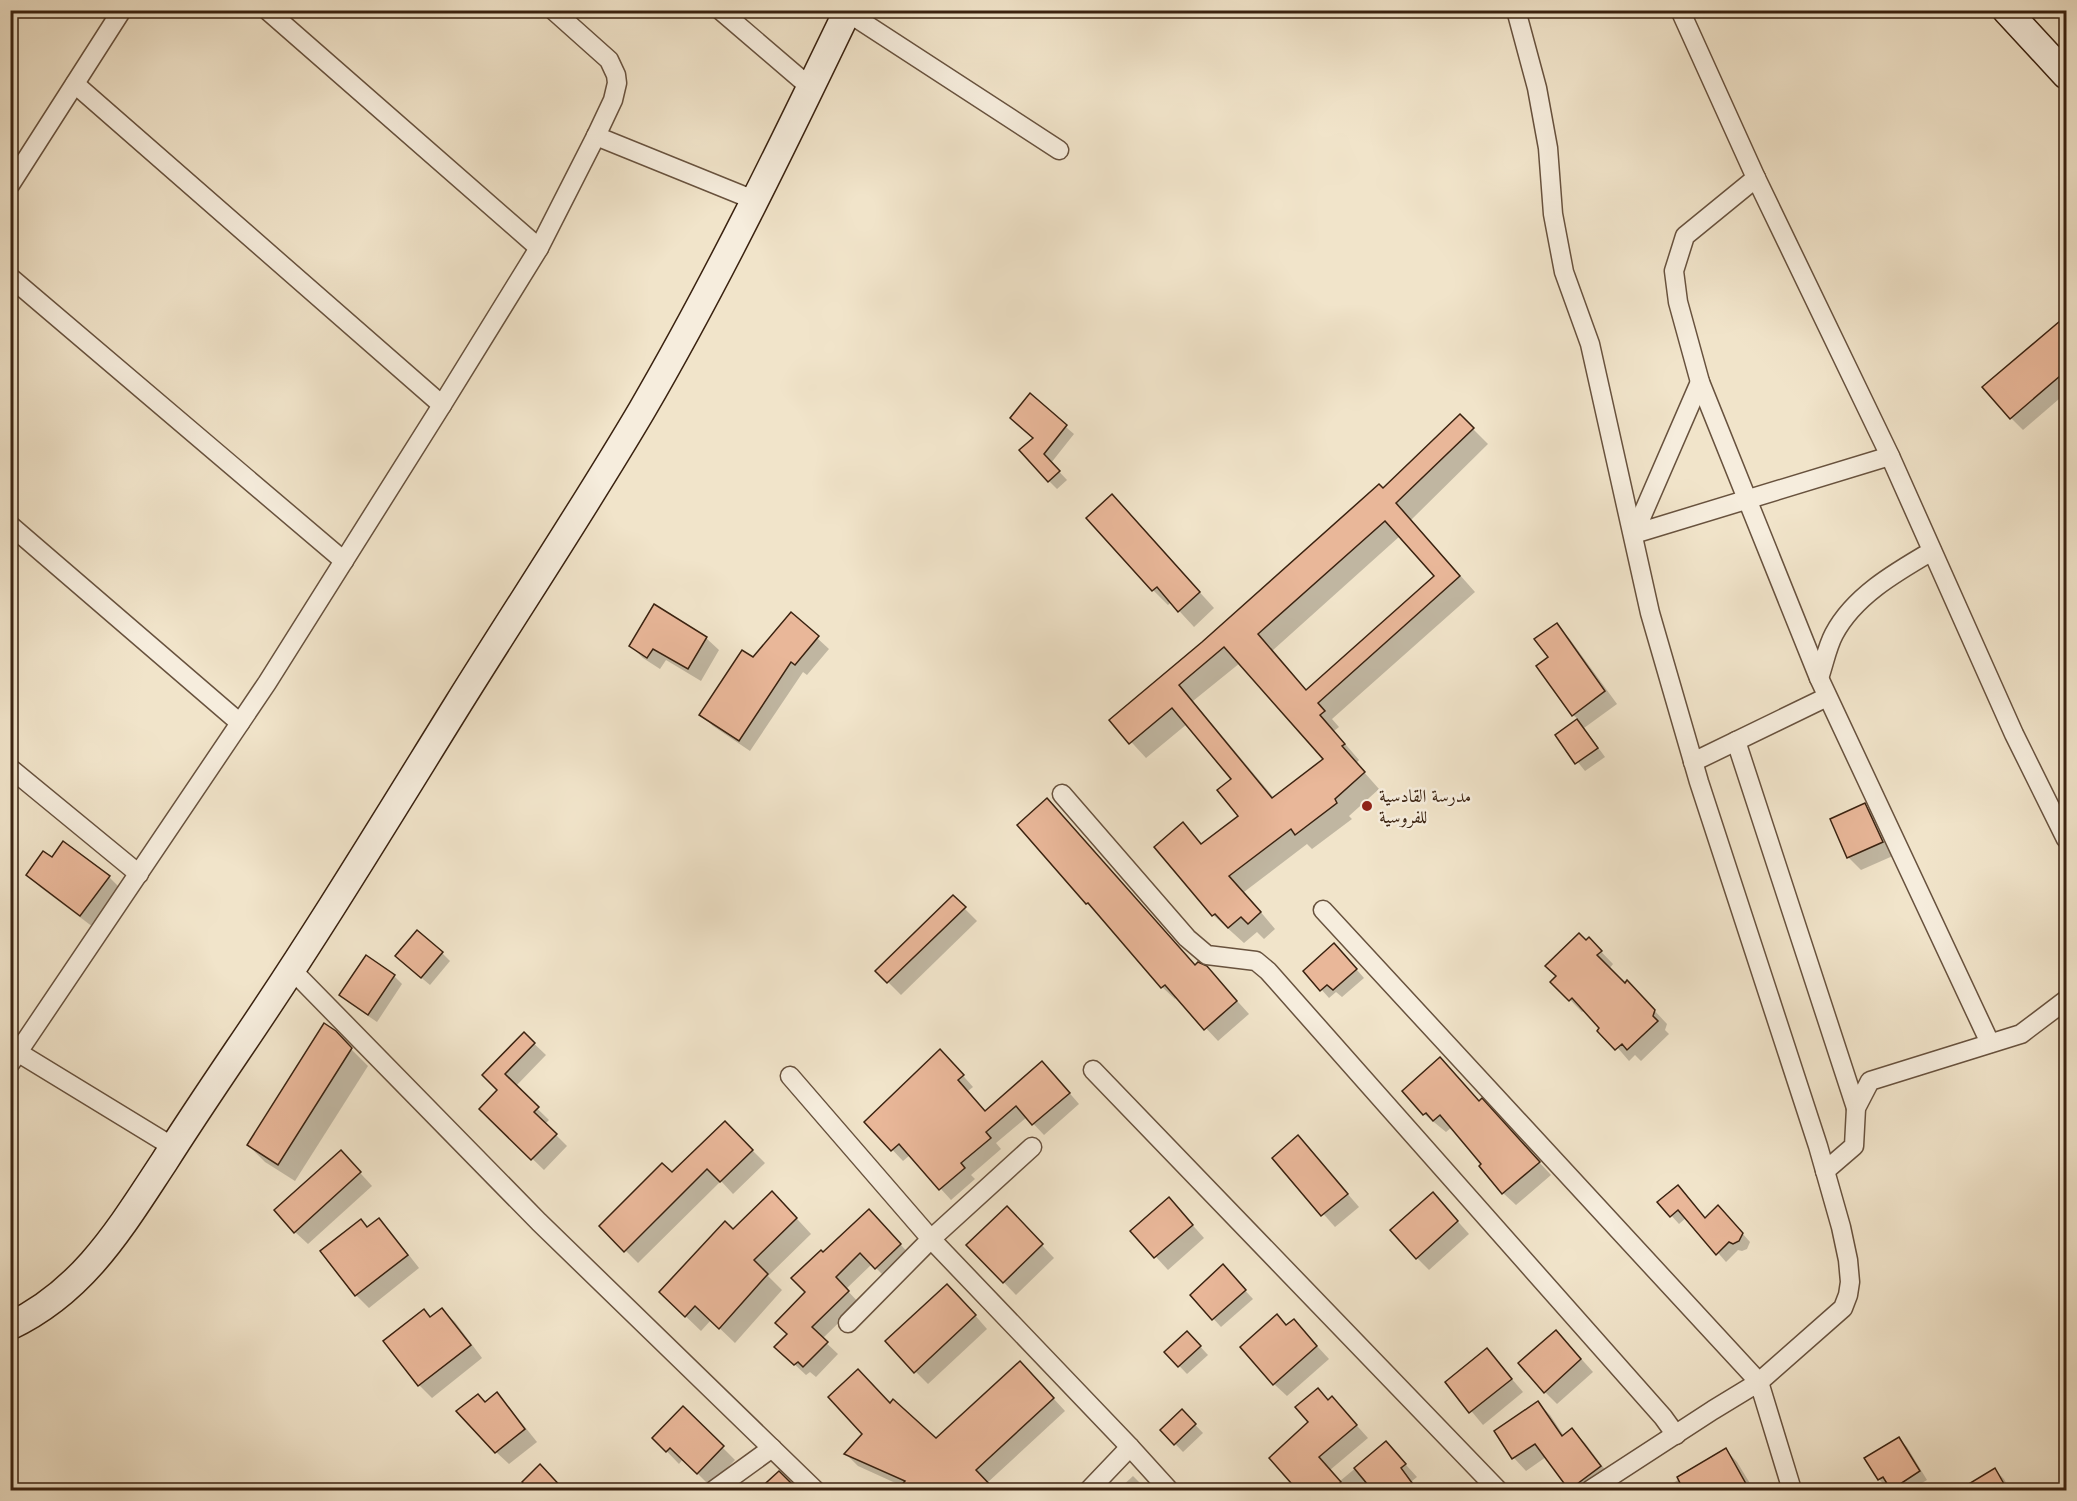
<svg xmlns="http://www.w3.org/2000/svg" width="2077" height="1501" viewBox="0 0 2077 1501" font-family="'Old Standard TT',Amiri,serif">
  <rect width="100%" height="100%" fill="#f1e4ca"/>
  <filter id="stains"><feTurbulence type="fractalNoise" baseFrequency=".00333" numOctaves="4"/><feColorMatrix values="0 0 0 0 .2 0 0 0 0 .09 0 0 0 0 .02 0 0 0 .5 -.17"/></filter>
  <radialGradient id="worn" r=".72"><stop offset=".6" stop-color="#630" stop-opacity="0"/><stop offset="1" stop-color="#630" stop-opacity=".3"/></radialGradient>
  <g fill="#0003" fill-rule="evenodd">
    <path d="M2066 317V393L2023 430 2011 418Z"/>
    <path d="M1030 396 1074 434 1051 463 1067 480 1057 489 1049 481Z"/>
    <path d="M1460 416 1488 444 1411 520 1475 592 1332 719 1339 727 1334 731 1359 760 1356 763 1379 789 1349 816 1352 819 1312 849 1307 844 1244 892 1275 929 1264 939 1257 932 1244 943 1213 915 1156 848 1183 824 1203 845 1240 817 1233 779 1187 724 1146 758 1111 720 1383 490ZM1400 536 1436 576 1307 691 1272 651ZM1240 663 1325 759 1274 798 1193 701Z"/>
    <path d="M1127 512 1214 608 1194 627 1171 602 1168 605 1153 590Z"/>
    <path d="M791 614 829 649 807 675 803 672 750 751 713 726 701 714Z"/>
    <path d="M1556 625 1569 638 1617 704 1584 728 1605 757 1585 771 1557 736 1579 720 1573 715 1550 658Z"/>
    <path d="M706 638 719 650 701 681 666 660 660 669 643 658 631 646Z"/>
    <path d="M1865 805 1878 818 1895 855 1861 870 1848 857Z"/>
    <path d="M1019 825 1195 967 1219 981 1249 1014 1218 1041 1177 997 1175 999 1162 987Z"/>
    <path d="M28 875 109 877 121 889 93 927 40 887Z"/>
    <path d="M953 897 977 921 901 995 877 971Z"/>
    <path d="M1589 939 1613 964 1609 969 1625 985 1640 995 1667 1024 1665 1030 1669 1034 1641 1061 1635 1055 1629 1061 1585 1010 1582 1012 1553 982Z"/>
    <path d="M442 953 450 961 430 985 405 964Z"/>
    <path d="M1342 953 1364 978 1342 997 1336 992 1329 998 1305 971Z"/>
    <path d="M394 976 402 984 377 1022 349 1003 341 995Z"/>
    <path d="M335 1033 368 1066 295 1181 265 1162 248 1145Z"/>
    <path d="M524 1034 546 1055 515 1087 549 1120 545 1124 567 1146 544 1170 481 1109 499 1090 484 1075Z"/>
    <path d="M1440 1059 1479 1102 1494 1113 1551 1175 1516 1205 1503 1193 1483 1164 1452 1127 1446 1132 1424 1114Z"/>
    <path d="M951 1062 973 1087 968 1091 986 1112 1053 1074 1079 1104 1044 1135 1027 1117 996 1143 1001 1149 971 1175 975 1179 951 1200 910 1155 903 1161 866 1122Z"/>
    <path d="M725 1123 765 1163 733 1194 721 1181 638 1263 601 1226 672 1174Z"/>
    <path d="M1310 1150 1359 1207 1335 1227 1274 1158Z"/>
    <path d="M353 1165 372 1186 308 1244 295 1232Z"/>
    <path d="M1659 1202 1706 1219 1726 1215 1750 1242 1747 1249 1742 1251 1738 1250 1726 1262 1687 1217 1679 1224Z"/>
    <path d="M1445 1207 1469 1234 1429 1270 1417 1258Z"/>
    <path d="M787 1208 811 1234 768 1276 782 1290 735 1343 711 1320 701 1331 676 1307 733 1231Z"/>
    <path d="M1007 1208 1054 1258 1016 1295 968 1245Z"/>
    <path d="M1181 1212 1204 1238 1168 1270 1132 1231Z"/>
    <path d="M379 1220 391 1232 419 1268 369 1308 356 1295 322 1251 368 1229Z"/>
    <path d="M880 1222 911 1256 887 1279 872 1264 846 1289 859 1303 822 1339 838 1354 816 1377 810 1372 806 1375 776 1347 789 1334 823 1254Z"/>
    <path d="M1231 1275 1253 1299 1221 1327 1192 1295Z"/>
    <path d="M960 1298 987 1329 928 1384 915 1371Z"/>
    <path d="M442 1310 455 1322 482 1358 432 1398 419 1385 431 1318Z"/>
    <path d="M1294 1321 1329 1359 1287 1396 1274 1384 1287 1327Z"/>
    <path d="M1195 1341 1208 1355 1187 1374 1166 1352Z"/>
    <path d="M1568 1344 1593 1372 1557 1404 1545 1392Z"/>
    <path d="M1487 1350 1523 1392 1483 1425 1447 1382Z"/>
    <path d="M1032 1375 1065 1411 987 1483 902 1486 858 1466 846 1454 890 1404 936 1440Z"/>
    <path d="M496 1394 509 1407 537 1442 509 1464 496 1452 485 1403Z"/>
    <path d="M1332 1398 1368 1438 1330 1470 1340 1481 1386 1443 1417 1477 1412 1481 1419 1490H1300L1310 1422Z"/>
    <path d="M1538 1403 1550 1415 1564 1436 1572 1430 1585 1443 1612 1479 1598 1490H1572L1546 1457 1526 1471 1514 1458Z"/>
    <path d="M683 1408 735 1460 710 1486 683 1459 679 1464 654 1438Z"/>
    <path d="M1182 1411 1203 1433 1183 1452 1162 1430Z"/>
    <path d="M1899 1439 1907 1447 1927 1480 1910 1490H1894L1890 1486 1887 1488 1879 1479Z"/>
    <path d="M1726 1450 1737 1462 1754 1490H1662Z"/>
    <path d="M1995 1470 2004 1479 2010 1490H1960Z"/>
    <path d="M1133 1476 1147 1490H1118Z"/>
    <path d="M492 1486 496 1490H485Z"/>
  </g>
  <g fill="#e9b799" stroke="#3a2210" stroke-width="1.5" fill-rule="evenodd">
    <path d="M2067 315V370L2010 419 1982 387Z"/>
    <path d="M1030 393 1067 425 1044 454 1060 471 1048 482 1019 450 1033 438 1010 418Z"/>
    <path d="M1460 414 1474 428 1396 503 1460 576 1318 703 1325 711 1320 715 1345 744 1342 746 1365 772 1335 799 1337 803 1295 835 1291 829 1229 876 1261 912 1248 924 1241 917 1228 928 1215 914 1212 916 1154 847 1183 822 1201 844 1238 816 1217 790 1231 779 1172 708 1129 744 1109 720 1202 642 1379 484 1383 488ZM1385 521 1434 576 1306 690 1258 634ZM1224 647 1323 759 1272 798 1179 685Z"/>
    <path d="M1112 494 1200 592 1178 612 1157 587 1152 591 1086 518Z"/>
    <path d="M654 604 707 637 688 669 653 649 647 658 629 646Z"/>
    <path d="M791 612 819 636 795 665 791 662 739 741 699 715 742 650 753 657Z"/>
    <path d="M1557 623 1605 691 1572 716 1536 666 1548 657 1534 639Z"/>
    <path d="M1577 719 1598 748 1575 764 1555 735Z"/>
    <path d="M1047 798 1195 965 1198 962 1207 966 1237 1001 1204 1030 1165 985 1161 988 1088 903 1086 904 1017 825Z"/>
    <path d="M1865 803 1883 842 1847 858 1830 819Z"/>
    <path d="M63 841 110 876 80 916 26 875 43 851 52 857Z"/>
    <path d="M953 895 966 907 887 983 875 971Z"/>
    <path d="M417 930 443 952 421 978 395 956Z"/>
    <path d="M1579 933 1586 940 1589 937 1602 951 1597 955 1625 983 1627 980 1655 1010 1653 1016 1658 1021 1627 1050 1622 1044 1615 1050 1597 1031 1599 1028 1572 998 1569 1001 1550 982 1556 976 1545 966Z"/>
    <path d="M1334 943 1357 969 1333 990 1327 985 1320 991 1303 971Z"/>
    <path d="M366 955 395 975 368 1015 339 995Z"/>
    <path d="M324 1023 336 1031 352 1048 278 1165 247 1145Z"/>
    <path d="M524 1032 535 1043 505 1074 539 1107 534 1112 557 1134 531 1160 479 1109 497 1090 482 1075Z"/>
    <path d="M940 1049 964 1075 958 1080 985 1111 1042 1061 1070 1093 1032 1125 1016 1106 986 1132 991 1138 961 1163 965 1168 939 1190 899 1144 891 1151 864 1122Z"/>
    <path d="M1440 1057 1479 1101 1482 1098 1540 1162 1502 1194 1479 1166 1481 1164 1440 1115 1433 1121 1426 1113 1423 1115 1402 1091Z"/>
    <path d="M725 1121 753 1150 720 1182 707 1169 624 1252 599 1226 662 1163 672 1172Z"/>
    <path d="M1298 1135 1348 1194 1321 1216 1272 1158Z"/>
    <path d="M341 1150 361 1172 294 1233 274 1210Z"/>
    <path d="M1678 1185 1705 1218 1718 1205 1743 1233 1739 1241 1733 1244 1729 1242 1716 1255 1678 1210 1670 1217 1657 1202Z"/>
    <path d="M772 1191 797 1218 754 1260 768 1274 719 1329 695 1306 685 1317 659 1292 725 1221 733 1229Z"/>
    <path d="M1433 1192 1458 1221 1416 1259 1390 1230Z"/>
    <path d="M1169 1197 1193 1225 1154 1258 1130 1231Z"/>
    <path d="M1007 1206 1043 1244 1003 1283 966 1245Z"/>
    <path d="M869 1209 901 1244 875 1269 860 1253 836 1277 849 1291 812 1327 828 1342 803 1367 798 1362 794 1365 774 1347 787 1334 775 1323 805 1292 791 1278 821 1250 823 1252Z"/>
    <path d="M379 1218 408 1255 355 1296 320 1251 361 1219 367 1227Z"/>
    <path d="M1223 1264 1246 1290 1212 1320 1190 1295Z"/>
    <path d="M947 1284 976 1315 914 1373 885 1341Z"/>
    <path d="M442 1308 471 1345 418 1386 383 1341 424 1309 430 1317Z"/>
    <path d="M1277 1314 1286 1325 1294 1319 1317 1346 1273 1385 1240 1347Z"/>
    <path d="M1556 1330 1581 1359 1544 1393 1518 1363Z"/>
    <path d="M1187 1331 1201 1346 1178 1367 1164 1352Z"/>
    <path d="M1487 1348 1512 1379 1469 1413 1445 1382Z"/>
    <path d="M1020 1361 1054 1398 976 1470 996 1491H896L905 1481 844 1454 862 1434 828 1397 858 1369 890 1403 893 1399 936 1438Z"/>
    <path d="M1318 1388 1328 1400 1332 1396 1357 1425 1319 1457 1341 1482 1332 1491H1298L1269 1458 1308 1422 1295 1407Z"/>
    <path d="M497 1392 525 1429 495 1453 456 1411 478 1394 485 1402Z"/>
    <path d="M1538 1401 1562 1436 1572 1428 1601 1466 1569 1490 1535 1444 1512 1459 1494 1431Z"/>
    <path d="M683 1406 724 1446 697 1474 670 1448 666 1452 652 1438Z"/>
    <path d="M1182 1409 1196 1424 1174 1445 1160 1430Z"/>
    <path d="M1899 1437 1920 1471 1891 1490 1883 1477 1878 1480 1864 1458Z"/>
    <path d="M1386 1441 1406 1464 1401 1468 1418 1491H1373L1354 1468Z"/>
    <path d="M1726 1448 1750 1491H1684L1677 1477Z"/>
    <path d="M540 1464 565 1491H531L522 1482Z"/>
    <path d="M1995 1468 2008 1491H1957Z"/>
    <path d="M779 1471 799 1491H757Z"/>
  </g>
  <g fill="none" stroke-linecap="round" stroke-linejoin="round">
    <g stroke="#68523e" stroke-width="21">
      <g id="street">
        <path d="M267 10 539 248"/>
        <path d="M720 10 811 88"/>
        <path d="M1680 10 1756 178 1890 456 2014 734 2066 839"/>
        <path d="M847 12 1059 150"/>
        <path d="M75 84 442 405"/>
        <path d="M596 136 754 200"/>
        <path d="M1756 178 1685 236 1674 271 1678 302 1700 382 1819 678 1990 1043"/>
        <path d="M10 185 122 10"/>
        <path d="M10 277 344 561"/>
        <path d="M1700 382 1634 534 1890 456"/>
        <path d="M10 525 240 723"/>
        <path d="M1819 678C1824 664 1827 647 1834 634 1854 596 1896 572 1932 551"/>
        <path d="M1736 741 1856 1108"/>
        <path d="M1693 762 1827 697"/>
        <path d="M10 768 139 874"/>
        <path d="M1062 794 1187 938 1207 955 1256 961 1268 971 1663 1417 1676 1435"/>
        <path d="M1323 910 1759 1382 1843 1308 1848 1295 1850 1282 1848 1260 1841 1227 1818 1146 1699 782 1650 613 1590 344 1564 272 1553 214 1548 148 1537 88 1516 10"/>
        <path d="M292 970 539 1222 815 1490"/>
        <path d="M19 1053 173 1147"/>
        <path d="M10 1064 267 683 442 405 539 248 596 136 613 100 617 83 616 75 609 60 553 10"/>
        <path d="M1093 1070 1498 1490"/>
        <path d="M790 1076 931 1239 1130 1447 1169 1490"/>
        <path d="M1825 1171 1854 1146 1856 1108 1870 1081 2021 1034 2066 1000"/>
        <path d="M848 1323 931 1239 1032 1147"/>
        <path d="M714 1490 772 1448"/>
        <path d="M1089 1490 1130 1447"/>
        <path d="M1590 1490 1713 1410 1759 1382 1792 1490"/>
      </g>
    </g>
    <g stroke="#3a2210" stroke-width="30">
      <g id="secondary">
        <path d="M2006 10 2066 75"/>
        <path d="M10 1326C84 1291 121 1227 164 1162 188 1124 213 1087 238 1050 315 937 386 820 458 704 519 606 583 510 642 410 717 281 783 145 848 10"/>
      </g>
    </g>
    <use href="#street" stroke="#f6eddd" stroke-width="18"/>
    <use href="#secondary" stroke="#f6eddd" stroke-width="27"/>
  </g>
  <circle fill="#8f2418" stroke="#f6eddd" stroke-width="2" cx="1367" cy="806" r="6"/>
  <g text-anchor="middle" stroke-width="5" stroke-linejoin="round" paint-order="stroke">
    <g font-size="18" fill="#3a2210" stroke="#f6eddd" text-anchor="start">
      <text x="1379" y="802">مدرسة القادسية<tspan x="1379" dy="21">للفروسية</tspan></text>
    </g>
  </g>
  <rect width="2077" height="1501" fill="none" stroke="#f1e4ca" stroke-width="36"/>
  <rect x="12" y="12" width="2053" height="1477" fill="none" stroke="#3a2210" stroke-width="3"/>
  <rect x="18" y="18" width="2041" height="1465" fill="none" stroke="#3a2210" stroke-width="1.5"/>
  <rect width="100%" height="100%" filter="url(#stains)"/>
  <rect width="100%" height="100%" fill="url(#worn)"/>
</svg>
